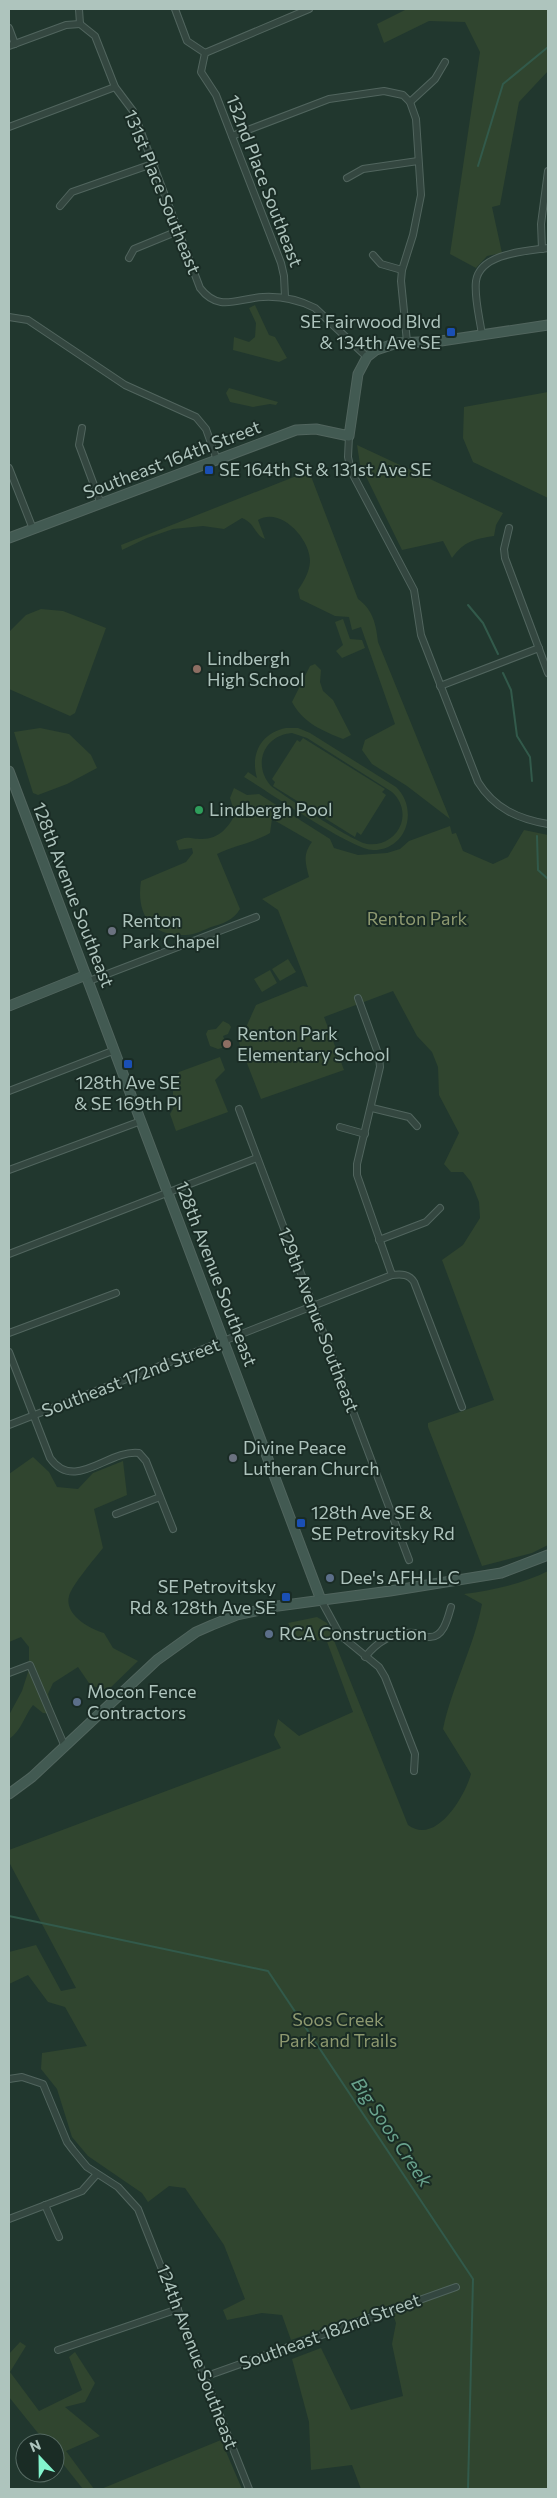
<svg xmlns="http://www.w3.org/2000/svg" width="557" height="2498" viewBox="0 0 557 2498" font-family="Commissioner,sans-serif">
  <rect width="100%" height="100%" fill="#21372e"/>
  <g fill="#30452f" fill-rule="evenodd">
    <path d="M407 9H548V71L519 102 500 205 492 207 502 253 487 256 476 268 450 254 480 52 465 22 429 21 384 43 377 24Z"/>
    <path d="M255 305 269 335 275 337 287 358 279 362 233 350 234 337 249 342 255 337 256 323 249 308Z"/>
    <path d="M229 388 278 402 276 405 270 404 253 407 230 402 226 393Z"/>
    <path d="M548 392V498L473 462 463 438 464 407Z"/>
    <path d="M357 445 503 513 496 525 494 536C475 539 464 541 452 558L443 541 402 550 360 464Z"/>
    <path d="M309 471 358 599C373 610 376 624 378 642L450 819 407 786 372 764 362 750 365 740 395 724 361 627 352 630 349 617 335 616 300 599 298 590C304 581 309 573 310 562 311 540 281 506 258 520L265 539C254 534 255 523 242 518L224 529 203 526 173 529 147 538 122 550 121 545Z"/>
    <path d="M41 609 63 611 106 628 75 713 70 716 9 689V632L26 615Z"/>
    <path d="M343 619 350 639 362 640 365 648 342 658 336 651 343 645 335 622Z"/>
    <path d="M315 664 321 670 320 682 323 691 333 700 351 735 343 739C323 731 303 723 292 702L310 666Z"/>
    <path d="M40 728 69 734 91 755 97 768 67 784 38 795 33 793 14 732Z"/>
    <path d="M286 728H298L310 733 396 787C419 809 407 850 373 850 352 850 267 791 244 777L248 772 257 778C250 754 261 733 286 728ZM292 733 307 738 392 792C401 800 405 812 401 824 396 838 382 846 367 844 352 841 286 797 271 786 252 765 264 735 292 733Z"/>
    <path d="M303 738 385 789 382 792 386 795 361 835 357 832 355 837 273 786 275 782 272 779 297 740 300 742Z"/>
    <path d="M234 788 247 795 259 794 330 839 334 848 358 855 387 853 400 849 409 841 450 826 452 834 456 833 463 851 493 864 508 857 524 830 548 835V1545L532 1553 482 1566 428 1427V1423L494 1400 442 1260 463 1245 480 1218 479 1202 471 1182 463 1172H451L444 1164 459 1133 439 1095 438 1067 432 1052 417 1036 393 991 324 1017 344 1070 261 1099 239 1043 256 1005 303 986 308 987 278 910 262 899 309 877C305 862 303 854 312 842L272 819 270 833C253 843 235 845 217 854L240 909C234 920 222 924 211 927 204 930 194 935 186 935 150 937 136 913 141 881L186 862 193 853 192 848 179 850 176 841C189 835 190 839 202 839 219 839 229 827 235 814L230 798Z"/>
    <path d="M288 959 296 972 280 981 272 969Z"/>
    <path d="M270 970 277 983 262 992 254 979Z"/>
    <path d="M223 1021 229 1024 231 1027 228 1034 223 1036 225 1041 222 1048 218 1049 210 1046 206 1034 208 1030 216 1029Z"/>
    <path d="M220 1057 225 1070 215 1080 228 1112 176 1131 170 1114 173 1109V1085L179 1072Z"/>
    <path d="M33 1457 49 1472 57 1487 78 1489 93 1473 123 1461 127 1495 94 1509 103 1548C95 1558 72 1585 69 1596 64 1615 90 1629 104 1633L113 1648 138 1661 108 1690 91 1686 78 1667 53 1683 48 1694 54 1714 43 1713 33 1705C24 1716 22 1730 9 1739V1715L22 1691 29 1669V1647L21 1637 9 1642V1474Z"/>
    <path d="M548 1571V2489H361L352 2465 311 2470 309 2422 292 2359 321 2348 351 2410 403 2396 392 2344 396 2323 391 2309 400 2307V2302L291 2340 282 2315 262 2313 227 2320 223 2310 245 2299 224 2245 185 2188 169 2186 148 2202 142 2193 88 2156 72 2137 57 2089 41 2069 42 2053 87 2046 65 2007 48 2002 28 1975 9 1984V1952L36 1945 61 1991 76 1988 9 1862V1850L281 1748 274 1735 278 1719 299 1736 353 1712 326 1639C303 1644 300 1643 288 1623L317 1617 327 1623 408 1825C436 1846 465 1796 471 1774L443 1729C452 1686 474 1647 482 1604L464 1594C492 1590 523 1584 548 1571Z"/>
    <path d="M20 2342 26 2346 10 2372 39 2411 82 2390 69 2357 75 2352 95 2383 85 2402 65 2407 100 2436 66 2451 94 2489H83L55 2454V2443H46L9 2397V2354Z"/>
    <path d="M221 2440 242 2489H101Z"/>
  </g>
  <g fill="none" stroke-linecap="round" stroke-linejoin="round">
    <g stroke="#325a4b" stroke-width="2">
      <path d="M478 166 503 84 548 47"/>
      <path d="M468 605 483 623 498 654"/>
      <path d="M503 673 511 690 517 736 530 757 532 781"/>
      <path d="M537 836 538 870 548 879"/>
      <path d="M9 1916 268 1971 473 2279 468 2489"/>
    </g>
    <g stroke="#51655e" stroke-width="8">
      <g id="street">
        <path d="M79 9 80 24"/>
        <path d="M175 9 187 41 205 53 201 72 216 95 281 263 284 276 285 297"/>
        <path d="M80 24 95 36 115 87 133 111 200 288C219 313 238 298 263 297 282 296 299 300 315 308L367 357"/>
        <path d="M9 28 15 44"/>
        <path d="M9 46 66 25 80 24"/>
        <path d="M205 53 309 9"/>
        <path d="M410 102 435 79 445 62"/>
        <path d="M9 127 115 87"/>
        <path d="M232 136 329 99 384 91 403 95 410 102 416 119 421 195 413 235 402 270 401 281 407 342"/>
        <path d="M347 178 363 169 418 161"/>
        <path d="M60 206 72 192 155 163"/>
        <path d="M542 249 541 224 548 171"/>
        <path d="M373 255 381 264 402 270"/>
        <path d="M129 258 134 249 178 231"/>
        <path d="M9 317 28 320 125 385 196 417 206 429 217 460"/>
        <path d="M482 335C480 319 474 298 476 281 480 253 527 251 548 248"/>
        <path d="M82 428 79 445 101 504"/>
        <path d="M349 436 348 457 351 471 414 590 421 635 478 782C494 808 518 819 548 824"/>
        <path d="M9 468 33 529"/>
        <path d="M509 528 504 549 505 558 548 673"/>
        <path d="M440 686 539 648"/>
        <path d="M89 981 256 917"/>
        <path d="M358 998 379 1056 380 1067 357 1164V1175L392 1275C402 1274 409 1274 414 1282L462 1407"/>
        <path d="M9 1091 115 1050"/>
        <path d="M372 1108 409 1117 417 1126"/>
        <path d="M239 1109 409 1560"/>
        <path d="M340 1127 365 1134"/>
        <path d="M9 1170 141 1121"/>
        <path d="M379 1240 426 1222 440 1208"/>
        <path d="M9 1254 257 1158"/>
        <path d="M9 1333 116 1293"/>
        <path d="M9 1352 50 1458C75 1493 108 1449 139 1453L146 1461 173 1529"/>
        <path d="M9 1425 392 1275"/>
        <path d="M116 1514 160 1497"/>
        <path d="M321 1600 340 1635 379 1667 385 1677 415 1754 414 1771"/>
        <path d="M365 1657C378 1641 394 1631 415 1633 420 1634 426 1638 430 1637 444 1637 448 1617 451 1607"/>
        <path d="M9 1673 30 1665 65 1747"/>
        <path d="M9 2079 22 2077 43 2084 67 2142 73 2150 87 2167 118 2187 138 2209 249 2489"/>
        <path d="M45 2205 59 2237"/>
        <path d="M9 2219 82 2191 96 2175"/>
        <path d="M58 2350 178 2309"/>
        <path d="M204 2377 456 2287"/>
      </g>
    </g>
    <g stroke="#51655e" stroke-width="11">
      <g id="secondary">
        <path d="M9 538 296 430 316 429 349 436 358 374 367 357 376 350 397 343 441 341 548 325"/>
        <path d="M9 771 321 1600"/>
        <path d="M9 1006 86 975"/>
        <path d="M9 1794 32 1777 157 1660 196 1632 212 1625 237 1615 278 1606 390 1591 501 1573 548 1555"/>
      </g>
    </g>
    <use href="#street" stroke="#344740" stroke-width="6"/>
    <use href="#secondary" stroke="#425a52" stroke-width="9"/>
  </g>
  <g fill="#1a4fb4" stroke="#1a2c25" stroke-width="2">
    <rect x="446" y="327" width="10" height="10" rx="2.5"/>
    <rect x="204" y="465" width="10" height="10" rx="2.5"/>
    <rect x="123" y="1059" width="10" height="10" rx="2.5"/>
    <rect x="296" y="1518" width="10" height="10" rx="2.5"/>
    <rect x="281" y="1592" width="10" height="10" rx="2.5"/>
  </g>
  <g fill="#8d6e63" stroke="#1a2c25" stroke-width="2">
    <circle cx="197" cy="669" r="5"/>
    <circle cx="227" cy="1044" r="5"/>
  </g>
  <circle fill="#2e9e5b" stroke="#1a2c25" stroke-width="2" cx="199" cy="810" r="5"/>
  <g fill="#6b7280" stroke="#1a2c25" stroke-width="2">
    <circle cx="112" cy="931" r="5"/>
    <circle cx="233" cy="1458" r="5"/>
  </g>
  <g fill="#5c6f8a" stroke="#1a2c25" stroke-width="2">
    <circle cx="330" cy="1578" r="5"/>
    <circle cx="269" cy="1634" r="5"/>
    <circle cx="77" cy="1702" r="5"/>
  </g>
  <g text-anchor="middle" stroke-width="4" stroke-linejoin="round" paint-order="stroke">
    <g font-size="18" fill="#aec4bd" stroke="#1a2c25">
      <text transform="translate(264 181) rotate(69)" y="6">132nd Place Southeast</text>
      <text transform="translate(162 192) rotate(68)" y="6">131st Place Southeast</text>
      <text transform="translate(172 460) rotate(-21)" y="6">Southeast 164th Street</text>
      <text transform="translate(73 895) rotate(69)" y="6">128th Avenue Southeast</text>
      <text transform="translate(216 1274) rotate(69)" y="6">128th Avenue Southeast</text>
      <text transform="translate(318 1320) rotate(69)" y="6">129th Avenue Southeast</text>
      <text transform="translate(131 1378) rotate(-21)" y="6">Southeast 172nd Street</text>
      <text transform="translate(330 2332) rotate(-20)" y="6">Southeast 182nd Street</text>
      <text transform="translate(197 2357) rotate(69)" y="6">124th Avenue Southeast</text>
    </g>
    <g font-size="18" fill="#aec4bd" stroke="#1a2c25" text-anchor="start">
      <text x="441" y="328" text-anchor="end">SE Fairwood Blvd<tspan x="441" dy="21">&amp; 134th Ave SE</tspan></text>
      <text x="219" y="476">SE 164th St &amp; 131st Ave SE</text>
      <text x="207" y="665">Lindbergh<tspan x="207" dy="21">High School</tspan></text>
      <text x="209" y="816">Lindbergh Pool</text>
      <text x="122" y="927">Renton<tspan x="122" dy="21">Park Chapel</tspan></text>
      <text x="237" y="1040">Renton Park<tspan x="237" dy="21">Elementary School</tspan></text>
      <text x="128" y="1089" text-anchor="middle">128th Ave SE<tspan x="128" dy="21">&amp; SE 169th Pl</tspan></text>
      <text x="243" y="1454">Divine Peace<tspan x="243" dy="21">Lutheran Church</tspan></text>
      <text x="311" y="1519">128th Ave SE &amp;<tspan x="311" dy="21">SE Petrovitsky Rd</tspan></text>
      <text x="340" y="1584">Dee's AFH LLC</text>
      <text x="276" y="1593" text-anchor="end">SE Petrovitsky<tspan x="276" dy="21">Rd &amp; 128th Ave SE</tspan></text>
      <text x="279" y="1640">RCA Construction</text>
      <text x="87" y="1698">Mocon Fence<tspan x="87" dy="21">Contractors</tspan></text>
    </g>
    <g font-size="18" fill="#8d986f" stroke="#1a2c25">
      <text x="417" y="925">Renton Park</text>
      <text x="338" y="2026">Soos Creek<tspan x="338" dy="21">Park and Trails</tspan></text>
    </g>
    <g font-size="19" font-style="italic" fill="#68a28c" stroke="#1a2c25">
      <text transform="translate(392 2132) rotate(56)" y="7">Big Soos Creek</text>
    </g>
  </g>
  <rect width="557" height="2498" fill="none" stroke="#aec4bd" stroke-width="20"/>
  <g transform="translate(40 2458) rotate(338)"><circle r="24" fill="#1a2c25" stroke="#556962"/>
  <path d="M0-4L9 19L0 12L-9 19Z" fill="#83f4cd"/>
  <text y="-8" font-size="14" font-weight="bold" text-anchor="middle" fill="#aec4bd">N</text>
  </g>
</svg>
